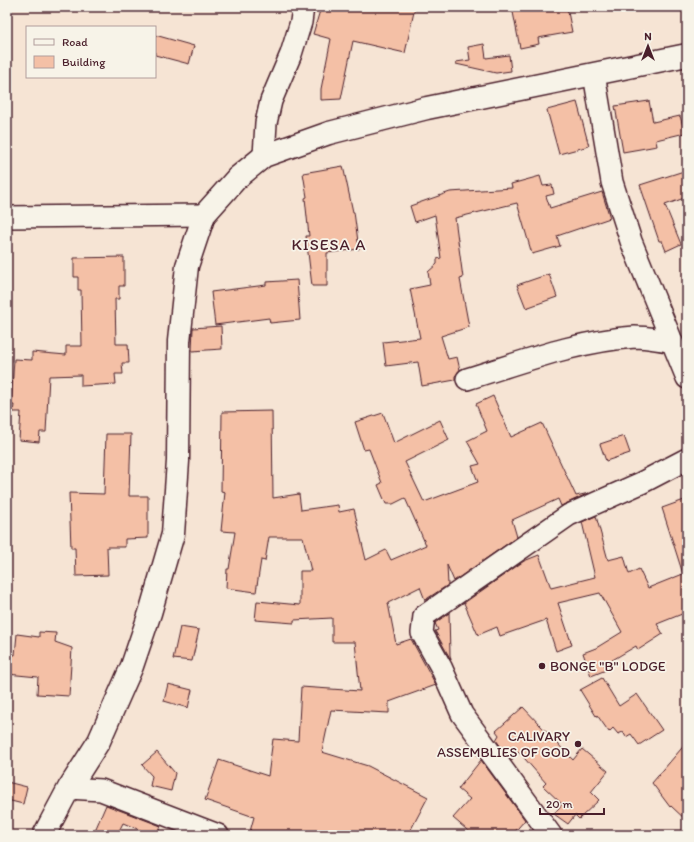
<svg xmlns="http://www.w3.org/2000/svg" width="694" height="842" viewBox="0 0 694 842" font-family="Itim,sans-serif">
  <rect width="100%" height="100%" fill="#f6e4d4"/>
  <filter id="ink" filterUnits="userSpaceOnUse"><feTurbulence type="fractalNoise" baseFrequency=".025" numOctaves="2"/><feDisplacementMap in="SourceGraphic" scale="8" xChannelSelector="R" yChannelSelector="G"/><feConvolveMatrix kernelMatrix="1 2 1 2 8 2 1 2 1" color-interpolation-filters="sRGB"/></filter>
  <g filter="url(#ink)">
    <g fill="#f4c0a6" stroke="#4a1f2b">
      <path d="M321 7H415L405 53 353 41 341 99 321 100V89L331 39 313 34Z"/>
      <path d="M512 7H567L572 32 538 38 539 44 520 48Z"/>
      <path d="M155 35 194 46 189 64 155 55Z"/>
      <path d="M484 44 486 58 509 55 511 71 496 73 456 64V62L470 60 468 47Z"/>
      <path d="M649 101 653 122 680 116 685 133 656 140 657 146 623 152 615 106Z"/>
      <path d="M577 102 589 146 559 154 547 110Z"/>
      <path d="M343 166 353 212H354L359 249 327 253V286H312L306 236H309L305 198 307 197 303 173Z"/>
      <path d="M687 170V197L665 205 681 244 666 251 662 241H659L640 185Z"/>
      <path d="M540 176 543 186 552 185 554 194 546 196 550 208 602 192 610 218 557 236 560 246 532 254 517 203 455 218 463 278 460 279 469 327 441 336 448 359 457 357 460 370 455 376V380L422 386 418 362 386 366 383 342 420 338 410 289 430 285 428 272 437 264V259L441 258 435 215 415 222 410 206 450 192 512 188 511 184Z"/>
      <path d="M124 257V286H119V299H115L116 344H128L129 363H122L123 374H115L116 384 81 386V375L49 376 46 432H40L39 442 19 440 21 412H13L14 405H11L14 359 32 360V352L66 355V346H82L81 290H78V277H74V258Z"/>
      <path d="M549 274 557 297 526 308 517 285Z"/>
      <path d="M297 280 300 320 270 323 269 318 215 325 211 292 266 285V282Z"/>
      <path d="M221 326 222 349 192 351 193 328Z"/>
      <path d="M493 396 511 437 542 423 576 496 589 493 561 506 558 499 512 520 517 537 454 581 447 565 448 585 425 600 420 587 388 603 396 644 411 639 436 685 389 702V713L331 710 322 752 368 766 428 797 408 835H249L254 817 205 800 219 760 268 776 273 739 298 741 301 687 360 691 355 642H332V618L294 620V623L255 620 257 601 300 605V571H311L303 537H269L265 561 261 560 256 592 226 588 227 569H229L235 532 221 531 225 492 221 491 222 412 272 411 273 498 299 494 301 510 338 505 339 512 354 509 366 560 386 550 391 560 426 545 405 498 393 504H386L378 485 382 483 369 449 364 450 355 422 383 413 394 443 440 420 449 440 405 462 424 502 478 482 472 466 480 464 467 441 487 431 476 404Z"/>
      <path d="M106 434H131L129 496H148V538L125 539V547H107L108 575 76 576 75 548H71L69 493 104 494Z"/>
      <path d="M624 436 630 453 606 461 600 444Z"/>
      <path d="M687 499V612L657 624 663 634 638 650 636 646 604 665 606 670 591 676 583 653 596 648 622 632 600 593 558 603 572 645 556 651 546 620 500 636 497 627 478 635 464 603 524 561 539 555 551 588 595 577 582 522 596 516 608 560 624 556 629 574 639 569 648 588 683 574 662 508Z"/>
      <path d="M449 613 450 655 451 660 435 631 438 630 435 623Z"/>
      <path d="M180 627 199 630 192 661 173 659Z"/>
      <path d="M39 632 56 633 55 642 72 648 69 696 37 694 38 677 7 674V654L15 655 17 634 39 637Z"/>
      <path d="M602 678 619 706 637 694 662 730 639 745 631 734 626 737 623 732 618 734 613 728 609 732 597 715 596 716 580 690Z"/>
      <path d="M168 684 192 690 188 708 164 701Z"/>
      <path d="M523 707 573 760 582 749 608 771 591 792 599 800 579 819 575 815 568 824 554 814 562 804 543 786 546 783 518 751 511 761 496 740 499 735 496 731Z"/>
      <path d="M687 742V821L671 806 670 807 652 783Z"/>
      <path d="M157 752 175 773 171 791 150 786 152 776 142 765Z"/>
      <path d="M481 760 525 820 512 835H473L453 818 470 799 458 789Z"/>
      <path d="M7 782 27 787 23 804 7 800Z"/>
      <path d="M106 805 161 826 157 835H152L123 823 117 835H93Z"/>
    </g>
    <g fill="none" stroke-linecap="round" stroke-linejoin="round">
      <g stroke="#4a1f2b" stroke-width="24">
        <g id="minor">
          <path d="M594 74 612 182 631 241 687 378"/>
          <path d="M264 156 266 123 271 101 291 54 301 22 303 7"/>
          <path d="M7 217 204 215"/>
          <path d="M467 379C522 362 577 341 635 337 647 337 660 340 671 341"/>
          <path d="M69 788 101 790 218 835"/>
          <path d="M551 835 462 714 441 667 422 633 424 616 569 515 641 483 687 459"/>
        </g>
      </g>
      <g stroke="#4a1f2b" stroke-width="25">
        <path id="tertiary" d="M44 835 69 788 99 741 132 666 150 613 173 534 178 461 179 341 187 266 204 215 237 178 264 156 329 133 427 108 687 55"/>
      </g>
      <use href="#minor" stroke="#f7f3e8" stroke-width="21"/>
      <use href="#tertiary" stroke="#f7f3e8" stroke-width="22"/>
    </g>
  </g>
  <g fill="#4a1f2b" stroke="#f7f3e8" stroke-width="1.5">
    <circle cx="542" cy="666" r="4"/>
    <circle cx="578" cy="744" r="4"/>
  </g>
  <g text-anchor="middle" stroke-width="3.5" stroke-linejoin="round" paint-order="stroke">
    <g font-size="14" fill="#4a1f2b" stroke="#f7f3e8" text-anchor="start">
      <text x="550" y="671">BONGE "B" LODGE</text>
      <text x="570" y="741" text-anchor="end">CALIVARY<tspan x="570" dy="16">ASSEMBLIES OF GOD</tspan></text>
    </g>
    <g font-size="16" letter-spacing="1" fill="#4a1f2b" stroke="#f7f3e8">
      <text x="329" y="250">KISESA A</text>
    </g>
  </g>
  <rect width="694" height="842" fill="none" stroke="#f7f3e8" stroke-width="24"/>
  <rect x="12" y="12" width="670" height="818" fill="none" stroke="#4a1f2b" stroke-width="1.5" filter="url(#ink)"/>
  <rect x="26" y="26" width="130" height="52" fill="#f7f3e8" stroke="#b29e9c"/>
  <rect x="34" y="39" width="20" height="6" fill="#f7f3e8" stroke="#b29e9c"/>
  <text x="62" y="46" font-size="12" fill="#4a1f2b">Road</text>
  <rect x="34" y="56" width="20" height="12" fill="#f4c0a6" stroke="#b29e9c"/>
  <text x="62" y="66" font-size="12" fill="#4a1f2b">Building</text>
  <g transform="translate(648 46)" stroke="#f7f3e8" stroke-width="3" paint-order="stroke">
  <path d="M0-3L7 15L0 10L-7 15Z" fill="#4a1f2b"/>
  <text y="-6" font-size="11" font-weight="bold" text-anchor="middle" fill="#4a1f2b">N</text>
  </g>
  <path d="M540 808v6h64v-6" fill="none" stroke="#4a1f2b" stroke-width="2"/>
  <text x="546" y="808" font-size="12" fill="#4a1f2b" stroke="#f7f3e8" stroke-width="3" paint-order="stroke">20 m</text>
</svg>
